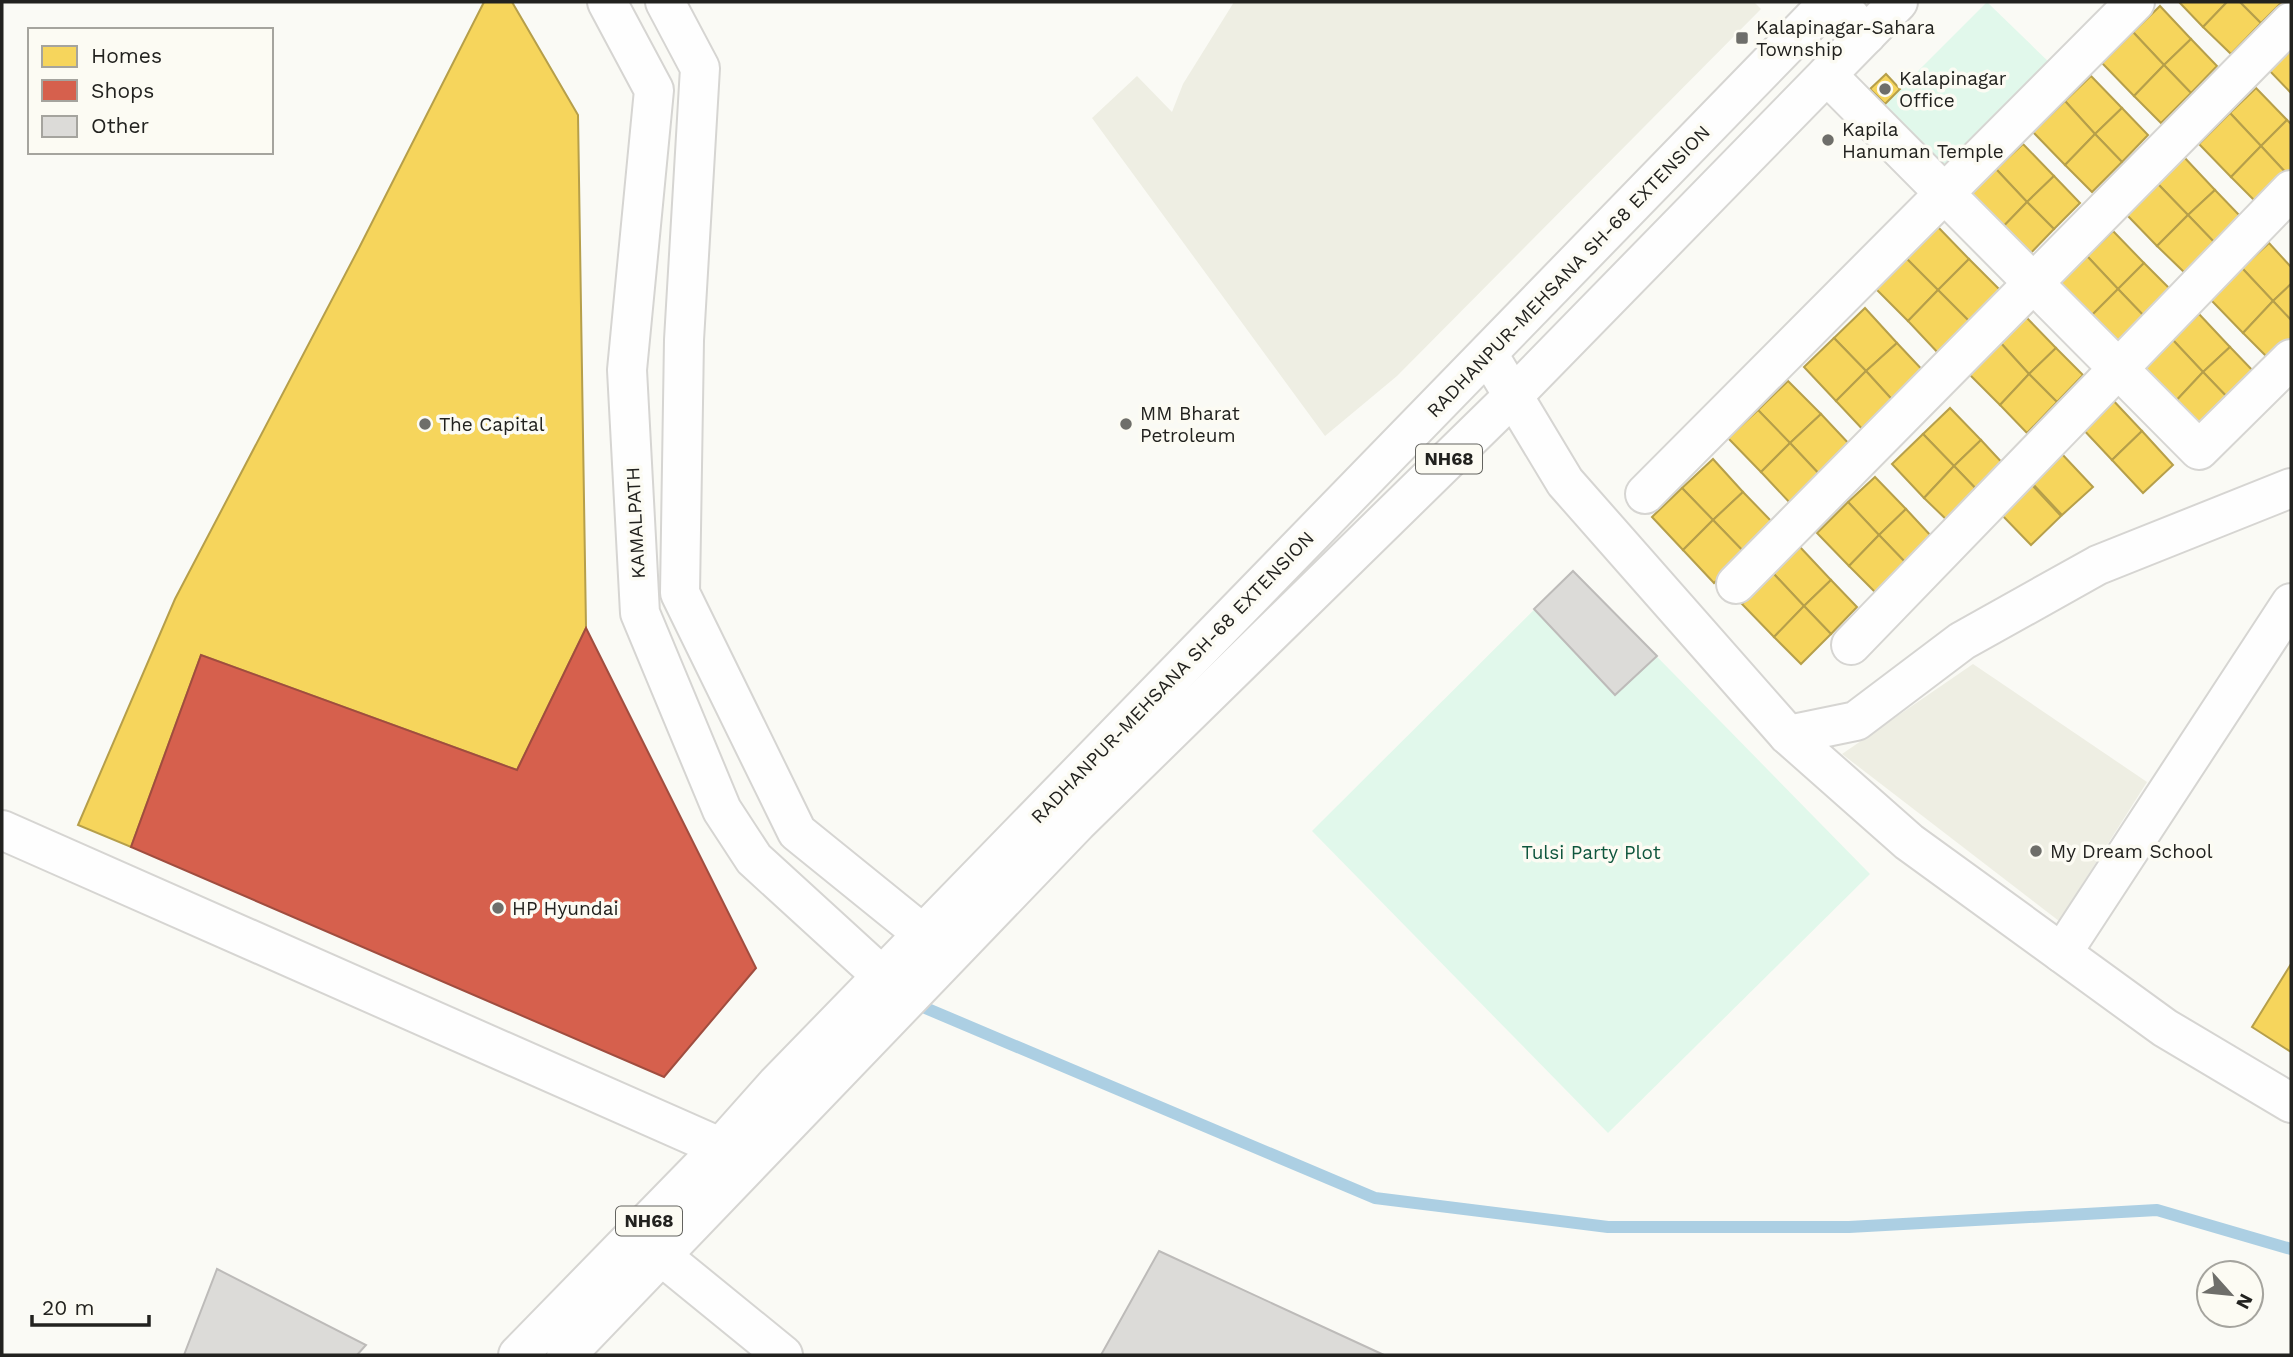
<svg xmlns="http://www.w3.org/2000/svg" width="2293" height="1357" viewBox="0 0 2293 1357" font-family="'Work Sans',sans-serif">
  <rect width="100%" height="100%" fill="#fafaf5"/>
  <g fill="#eeeee3">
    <path d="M1234 2H1754L1761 9 1397 376 1325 436 1092 118 1137 76 1172 112 1183 84Z"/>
    <path d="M1973 664 2147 782 2059 921 1842 754Z"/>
  </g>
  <g fill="#e1f8eb">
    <path d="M1987 2 2053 66 1948 169 1885 104Z"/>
    <path d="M1573 571 1870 874 1608 1133 1312 831Z"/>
  </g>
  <g fill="#f6d55c" stroke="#b69f4a" stroke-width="2">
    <path d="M484 2H512L578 115 586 628 517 770 201 655 131 847 78 825 175 599 359 248Z"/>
    <path d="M2179 2H2227L2203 27Z"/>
    <path d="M2227 2H2240L2261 23 2231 54 2203 27Z"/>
    <path d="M2240 2H2282L2261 23Z"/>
    <path d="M2160 6 2191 39 2164 65 2133 32Z"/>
    <path d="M2133 32 2164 65 2134 96 2102 63Z"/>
    <path d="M2191 39 2217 66 2191 93 2164 65Z"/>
    <path d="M2291 45V93L2267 68Z"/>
    <path d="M2164 65 2191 93 2161 123 2134 96Z"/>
    <path d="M1886 74 1900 89 1885 104 1870 89Z"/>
    <path d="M2091 76 2122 108 2095 134 2065 101Z"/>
    <path d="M2256 88 2287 120 2261 146 2230 113Z"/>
    <path d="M2065 101 2095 134 2065 165 2033 132Z"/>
    <path d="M2122 108 2148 135 2122 162 2095 134Z"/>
    <path d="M2230 113 2261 146 2231 177 2199 144Z"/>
    <path d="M2287 120 2291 124V170L2287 174 2261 146Z"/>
    <path d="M2095 134 2122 162 2092 192 2065 165Z"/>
    <path d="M2023 144 2054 176 2027 202 1996 169Z"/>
    <path d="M2261 146 2287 174 2258 204 2231 177Z"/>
    <path d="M2183 156 2215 190 2188 215 2157 183Z"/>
    <path d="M1996 169 2027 202 1997 233 1965 199Z"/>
    <path d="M2054 176 2080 203 2054 229 2027 202Z"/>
    <path d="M2157 183 2188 215 2157 246 2125 213Z"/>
    <path d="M2215 190 2241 217 2215 243 2188 215Z"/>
    <path d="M2027 202 2054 229 2024 260 1997 233Z"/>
    <path d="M2188 215 2215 243 2185 273 2157 246Z"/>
    <path d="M1937 226 1969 259 1938 290 1905 257Z"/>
    <path d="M2113 231 2144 263 2118 289 2087 256Z"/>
    <path d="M2269 243 2291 267V284L2273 301 2242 268Z"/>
    <path d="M2087 256 2118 289 2087 320 2055 287Z"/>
    <path d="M1905 257 1938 290 1908 321 1875 288Z"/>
    <path d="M1969 259 2002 292 1971 323 1938 290Z"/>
    <path d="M2144 263 2171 290 2144 316 2118 289Z"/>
    <path d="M2242 268 2273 301 2243 333 2211 300Z"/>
    <path d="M2291 284V320L2273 301Z"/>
    <path d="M2118 289 2144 316 2114 347 2087 320Z"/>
    <path d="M1938 290 1971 323 1940 355 1908 321Z"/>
    <path d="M2273 301 2291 320V338L2270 360 2243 333Z"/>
    <path d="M1865 308 1897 343 1866 371 1834 338Z"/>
    <path d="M2199 314 2230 347 2203 372 2172 339Z"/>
    <path d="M2025 316 2056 348 2029 374 1999 341Z"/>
    <path d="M1834 338 1866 371 1836 401 1804 367Z"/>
    <path d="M2172 339 2203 372 2173 404 2140 370Z"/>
    <path d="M1999 341 2029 374 2000 405 1967 372Z"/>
    <path d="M1897 343 1928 376 1897 405 1866 371Z"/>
    <path d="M2230 347 2256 374 2230 400 2203 372Z"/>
    <path d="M2056 348 2083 375 2057 402 2029 374Z"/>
    <path d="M1866 371 1897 405 1867 434 1836 401Z"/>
    <path d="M2203 372 2230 400 2200 431 2173 404Z"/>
    <path d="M2029 374 2057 402 2027 433 2000 405Z"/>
    <path d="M1788 381 1821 414 1790 443 1758 410Z"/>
    <path d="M2110 397 2142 431 2112 460 2080 426Z"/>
    <path d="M1950 408 1981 440 1954 466 1923 434Z"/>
    <path d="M1758 410 1790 443 1761 472 1728 438Z"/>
    <path d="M1821 414 1852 447 1822 477 1790 443Z"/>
    <path d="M2142 431 2173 465 2143 493 2112 460Z"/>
    <path d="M1923 434 1954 466 1924 498 1892 464Z"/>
    <path d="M1981 440 2007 468 1981 494 1954 466Z"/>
    <path d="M1790 443 1822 477 1792 505 1761 472Z"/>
    <path d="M2061 453 2093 487 2062 515 2031 482Z"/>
    <path d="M1713 459 1743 492 1713 520 1682 488Z"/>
    <path d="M1954 466 1981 494 1951 524 1924 498Z"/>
    <path d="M1875 477 1906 509 1879 535 1848 502Z"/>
    <path d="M2030 483 2061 516 2031 545 1999 512Z"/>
    <path d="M1682 488 1713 520 1683 550 1652 517Z"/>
    <path d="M1743 492 1775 525 1745 553 1713 520Z"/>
    <path d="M1848 502 1879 535 1849 566 1817 533Z"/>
    <path d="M1906 509 1932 537 1906 563 1879 535Z"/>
    <path d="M1713 520 1745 553 1714 583 1683 550Z"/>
    <path d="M1879 535 1906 563 1876 593 1849 566Z"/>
    <path d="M1800 547 1831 580 1804 606 1773 573Z"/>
    <path d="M1773 573 1804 606 1774 637 1742 604Z"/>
    <path d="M1831 580 1857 607 1831 634 1804 606Z"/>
    <path d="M1804 606 1831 634 1801 664 1774 637Z"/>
    <path d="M2291 964V1052L2252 1027Z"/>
  </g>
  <path fill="#d6604d" stroke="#a04d3f" stroke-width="2" d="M586 628 756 968 664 1077 131 847 201 655 517 770Z"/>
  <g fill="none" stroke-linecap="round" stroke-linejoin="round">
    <path stroke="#accfe3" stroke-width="12" d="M923 1007 1375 1198 1608 1227H1849L2157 1210 2291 1249"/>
  </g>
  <g fill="#dcdbd8" stroke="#bdbbb9" stroke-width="2">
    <path d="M1573 571 1657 656 1615 695 1534 609Z"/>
    <path d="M1159 1251 1384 1355H1101Z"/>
    <path d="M217 1269 366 1345 357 1355H184Z"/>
  </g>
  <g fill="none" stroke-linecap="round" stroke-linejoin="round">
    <g stroke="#d6d5d2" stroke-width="42">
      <g id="street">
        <path d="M607 2 654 90 627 370 640 613 722 810 754 859 882 976"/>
        <path d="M665 2 700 68 684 340 680 593 797 832 923 934"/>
        <path d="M1827 75 2199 450 2291 359"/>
        <path d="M1488 354 1565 482 1788 735 1909 842 2165 1028 2291 1103"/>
        <path d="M1645 494 2135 2"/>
        <path d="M1736 584 2291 22"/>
        <path d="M1851 645 2291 190"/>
        <path d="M1788 735 1856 721 1962 641 2098 565 2291 488"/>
        <path d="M2 830 749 1160"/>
        <path d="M2062 953 2291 603"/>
        <path d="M637 1236 783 1355"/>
      </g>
    </g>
    <g stroke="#d6d5d2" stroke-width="42">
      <path id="secondary" d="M1837 2 1866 35"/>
    </g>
    <g stroke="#d6d5d2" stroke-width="42">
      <g id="highway">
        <path d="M518 1355 720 1148 777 1084 1829 2"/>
        <path d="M566 1355 1077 823 1513 396 1898 2"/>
      </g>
    </g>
    <use href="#street" stroke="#fefefe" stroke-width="38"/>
    <use href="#secondary" stroke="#fefefe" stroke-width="38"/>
    <use href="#highway" stroke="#fefefe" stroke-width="38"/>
  </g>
  <g fill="#6e6e6a" stroke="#fcfbf3" stroke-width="2.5">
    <rect x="1735" y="31" width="14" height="14" rx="3.5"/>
    <circle cx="1885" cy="89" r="7"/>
    <circle cx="1828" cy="140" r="7"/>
    <circle cx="425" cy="424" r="7"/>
    <circle cx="1126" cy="424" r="7"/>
    <circle cx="2036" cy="851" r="7"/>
    <circle cx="498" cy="908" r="7"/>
  </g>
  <g text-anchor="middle" stroke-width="7" stroke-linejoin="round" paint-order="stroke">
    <g fill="#fcfbf3" stroke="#63635f" stroke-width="2">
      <rect x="1416" y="444.5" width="66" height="29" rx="5"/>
      <rect x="616" y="1206.5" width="66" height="29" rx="5"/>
    </g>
    <g font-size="18" font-weight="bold" fill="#22221f">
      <text x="1449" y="465">NH68</text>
      <text x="649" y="1227">NH68</text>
    </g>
    <g font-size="19" fill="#22221f" stroke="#fcfbf3" text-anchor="start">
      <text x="1756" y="34">Kalapinagar-Sahara<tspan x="1756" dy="22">Township</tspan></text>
      <text x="1899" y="85">Kalapinagar<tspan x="1899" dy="22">Office</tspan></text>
      <text x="1842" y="136">Kapila<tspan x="1842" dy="22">Hanuman Temple</tspan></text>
      <text x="1140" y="420">MM Bharat<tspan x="1140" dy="22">Petroleum</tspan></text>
      <text x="439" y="431">The Capital</text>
      <text x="2050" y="858">My Dream School</text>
      <text x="512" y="915">HP Hyundai</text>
    </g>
    <g font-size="19" fill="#22221f" stroke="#fcfbf3">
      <text transform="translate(1568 271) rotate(-46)" y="7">RADHANPUR-MEHSANA SH-68 EXTENSION</text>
      <text transform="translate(635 523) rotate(-93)" y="7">KAMALPATH</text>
      <text transform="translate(1172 677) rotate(-46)" y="7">RADHANPUR-MEHSANA SH-68 EXTENSION</text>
    </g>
    <g font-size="19" fill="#0f563d" stroke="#fcfbf3">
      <text x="1591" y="859">Tulsi Party Plot</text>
    </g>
  </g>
  <rect width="2293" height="1357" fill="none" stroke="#22221f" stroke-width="7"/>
  <rect x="28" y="28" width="245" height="126" fill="#fcfbf3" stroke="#a5a49e" stroke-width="2"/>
  <rect x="42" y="46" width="35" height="21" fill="#f6d55c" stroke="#a5a49e" stroke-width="2"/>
  <text x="91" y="63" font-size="21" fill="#22221f">Homes</text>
  <rect x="42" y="80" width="35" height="21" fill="#d6604d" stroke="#a5a49e" stroke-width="2"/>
  <text x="91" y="98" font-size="21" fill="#22221f">Shops</text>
  <rect x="42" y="116" width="35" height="21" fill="#dcdbd8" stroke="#a5a49e" stroke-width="2"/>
  <text x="91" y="133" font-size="21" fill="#22221f">Other</text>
  <g transform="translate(2230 1294) rotate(117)"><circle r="33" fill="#fcfbf3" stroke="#a5a49e" stroke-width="2"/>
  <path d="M0-5L12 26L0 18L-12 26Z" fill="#6e6e6a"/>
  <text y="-10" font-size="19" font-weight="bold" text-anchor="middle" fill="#22221f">N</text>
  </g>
  <path d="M32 1315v10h117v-10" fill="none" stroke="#22221f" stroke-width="3.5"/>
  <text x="42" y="1315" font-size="21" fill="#22221f" stroke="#fcfbf3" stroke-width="5" paint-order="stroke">20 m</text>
</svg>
